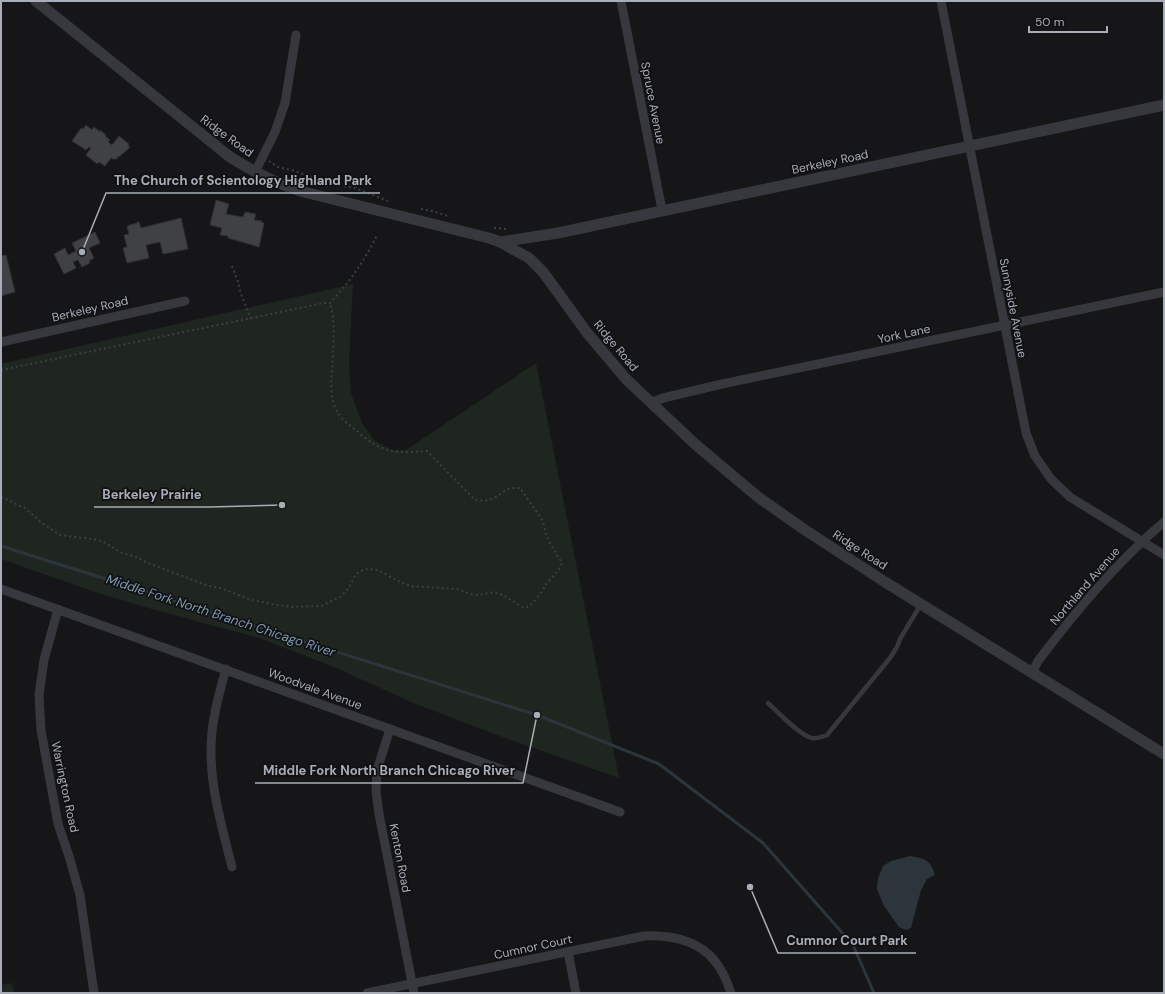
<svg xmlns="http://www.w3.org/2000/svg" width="1165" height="994" viewBox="0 0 1165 994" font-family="'DM Sans',sans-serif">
  <rect width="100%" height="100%" fill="#161618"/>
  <g fill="#1e261f">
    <path d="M353 284 349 364 351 393 362 423 375 441 393 450H406L536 363 619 778 508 739 413 703 334 667 259 638 148 608 95 592 1 559V364Z"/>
    <path d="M12 983 14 993H1V985Z"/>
  </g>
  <path fill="#2c353c" d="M910 856C924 858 931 860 935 875L927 879 921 890 911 928 906 930 899 927 884 906 877 889 878 878 883 866 891 861Z"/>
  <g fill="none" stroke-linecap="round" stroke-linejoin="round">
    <path stroke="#2c353c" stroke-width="3" d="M1 546 537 715 659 764 763 843 853 945 874 993"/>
  </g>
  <g fill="#404145" stroke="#303034">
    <path d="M86 125 92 130 94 127 100 132V130L106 135 105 136 110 140 108 142 112 145 119 136 129 144 128 146 130 147 119 157 118 156 117 159H113L111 158 105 166 99 162 97 164 86 155 91 148 89 147 86 150 72 141 81 128 83 129Z"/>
    <path d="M216 200 229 204 226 214 243 217 245 212 256 214 254 220 262 221 261 222 264 223 259 247 228 238V236L220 235 222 228 210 225Z"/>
    <path d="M181 218 188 249 163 254 160 242 146 245 149 258 127 263 123 248 127 247 124 235 129 234 127 226 137 223V222H139L141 228Z"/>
    <path d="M95 232 100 243 89 248 94 258 89 261 90 263 82 267 78 260 73 262 76 268 64 274 54 254 65 248 68 255 76 251 72 243Z"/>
    <path d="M6 255 15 292 1 296V256Z"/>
  </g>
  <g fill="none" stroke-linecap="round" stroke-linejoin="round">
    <g stroke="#3d3f44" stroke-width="2" stroke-dasharray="2 3" stroke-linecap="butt">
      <path d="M269 161 278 167 295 171 314 178 327 179 342 186 355 188 388 201"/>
      <path d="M421 209 432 211 448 216"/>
      <path d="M494 228 508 229"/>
      <path d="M232 266 238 282 241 294 251 319"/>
      <path d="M1 370 324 303H330C349 283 365 260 377 235"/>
      <path d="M1 497 25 508 42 523 60 535 92 539 102 541 122 553 137 557 148 563 209 586 220 588 249 599 271 604 291 607 321 606 340 597 348 589 356 574 365 569 378 570 398 581 410 586 457 589 471 594 478 595 494 592 503 595 524 608C536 604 541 592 547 583 553 576 559 571 562 563L551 545 546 535 543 521 520 488C506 487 505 492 494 498 488 501 481 501 475 500L427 451C395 453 382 454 357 431 349 425 340 419 336 409 330 397 331 383 332 370 333 350 336 322 330 303"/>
    </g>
    <path stroke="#37383d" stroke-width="4.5" d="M768 703C778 712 799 735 812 738 817 739 822 737 827 735L890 658 897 647 900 639 921 604"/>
    <g stroke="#37383d" stroke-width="9">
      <path d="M621 1 662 210"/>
      <path d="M941 1 1026 433 1035 456 1042 466 1051 479 1070 497 1164 555"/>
      <path d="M255 172 275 132 285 103 296 35"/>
      <path d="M1 342 185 301"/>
      <path d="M650 403 663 398 722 384 1164 292"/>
      <path d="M1 589 620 812"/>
      <path d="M58 609 44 660 39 695 41 730 58 824 69 856 80 895 94 993"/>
      <path d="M226 669C220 690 214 710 212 732 207 778 221 823 232 867"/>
      <path d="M1032 673 1038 661C1076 611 1116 563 1164 522"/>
      <path d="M390 729 377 770 376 791 379 814 414 993"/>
      <path d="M568 952 576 993"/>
      <path d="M367 993 644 936C669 935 697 940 714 960 722 969 727 981 731 993"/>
    </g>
    <g stroke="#37383d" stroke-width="11">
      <path d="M36 1 230 157C254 172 277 184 304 192L489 238 500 242 529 258 543 272 588 334 626 379 695 444 758 497 805 530 885 582 1164 754"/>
      <path d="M500 242 558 233 1164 105"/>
    </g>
  </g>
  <g text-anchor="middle" stroke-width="3.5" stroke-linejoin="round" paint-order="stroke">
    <g font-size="12" fill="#a8adb8" stroke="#111113">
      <text transform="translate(653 103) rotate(79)" y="4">Spruce Avenue</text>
      <text transform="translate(227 136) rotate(36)" y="4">Ridge Road</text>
      <text transform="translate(830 162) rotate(-12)" y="4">Berkeley Road</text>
      <text transform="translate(1013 308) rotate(79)" y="4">Sunnyside Avenue</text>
      <text transform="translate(90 309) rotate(-13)" y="4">Berkeley Road</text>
      <text transform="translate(904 334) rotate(-12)" y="4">York Lane</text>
      <text transform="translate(616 346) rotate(50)" y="4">Ridge Road</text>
      <text transform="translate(860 550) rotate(33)" y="4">Ridge Road</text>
      <text transform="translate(1085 586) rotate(-49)" y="4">Northland Avenue</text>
      <text transform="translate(315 689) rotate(20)" y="4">Woodvale Avenue</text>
      <text transform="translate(65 787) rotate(78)" y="4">Warrington Road</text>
      <text transform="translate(400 858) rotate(79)" y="4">Kenton Road</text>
      <text transform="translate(533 947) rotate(-12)" y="4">Cumnor Court</text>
    </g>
    <g font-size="13" font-style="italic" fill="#7f9bb3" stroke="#111113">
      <text transform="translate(221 615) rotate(18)" y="5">Middle Fork North Branch Chicago River</text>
    </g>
  </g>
  <path fill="none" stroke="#a8adb8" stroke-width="1.5" d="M82 252L106 193H380M282 505L210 507H94M537 715L523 783H255M750 887L778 953H916"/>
  <g fill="#a8adb8" stroke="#111113" stroke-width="1.5">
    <circle cx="82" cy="252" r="4"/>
    <circle cx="282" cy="505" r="4"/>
    <circle cx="537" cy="715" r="4"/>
    <circle cx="750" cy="887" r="4"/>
  </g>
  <g font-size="13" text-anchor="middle" font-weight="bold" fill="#a8adb8" stroke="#111113" stroke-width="3.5" stroke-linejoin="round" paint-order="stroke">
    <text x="243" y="185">The Church of Scientology Highland Park</text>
    <text x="152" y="499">Berkeley Prairie</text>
    <text x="389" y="775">Middle Fork North Branch Chicago River</text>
    <text x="847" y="945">Cumnor Court Park</text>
  </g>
  <rect width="1165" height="994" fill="none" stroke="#a8adb8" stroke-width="4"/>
  <path d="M1029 26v6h78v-6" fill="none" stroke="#a8adb8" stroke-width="2"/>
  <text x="1035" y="26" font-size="12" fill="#a8adb8" stroke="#111113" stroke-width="3" paint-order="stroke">50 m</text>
</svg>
